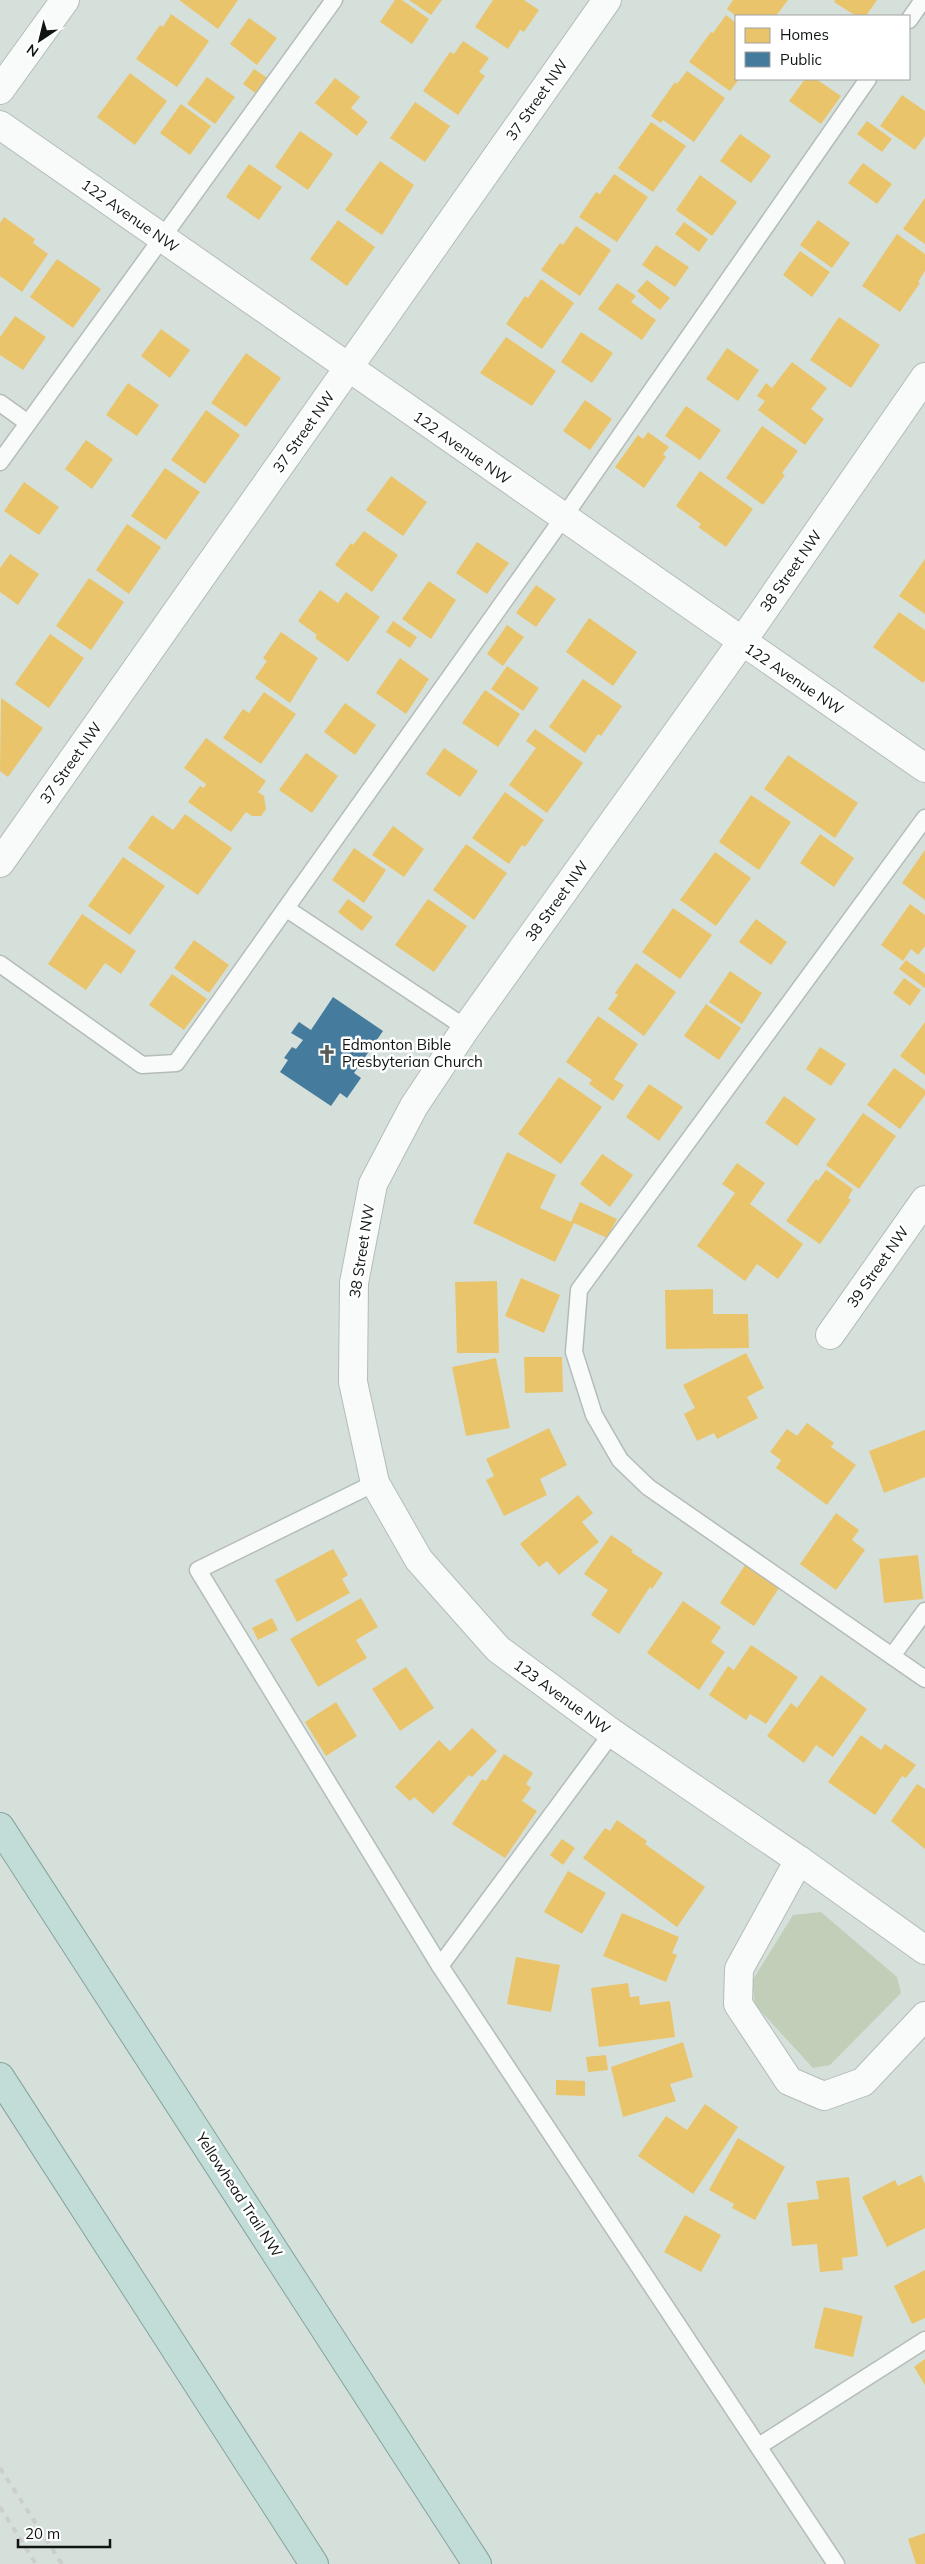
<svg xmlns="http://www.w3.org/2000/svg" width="925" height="2564" viewBox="0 0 925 2564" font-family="Mulish,sans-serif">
  <rect width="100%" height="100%" fill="#d6e0db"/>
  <path fill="#c1ceb8" d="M821 1912 897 1977 901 1993 830 2065 813 2068 755 2005 752 1981 793 1915Z"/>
  <g fill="#e9c46a">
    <path d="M179 0H238L218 29Z"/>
    <path d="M395 0H402L429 19 412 44 380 22Z"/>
    <path d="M409 0H442L431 15Z"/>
    <path d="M493 0H524L539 10 524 32 520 30 508 49 475 27Z"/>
    <path d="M733 0H788L776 16H736L727 9Z"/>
    <path d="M835 0H877L866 16H856L834 2Z"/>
    <path d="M171 14 209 41 177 87 136 59 160 25 163 27Z"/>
    <path d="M726 15 736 23V79H739L730 91 689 62 711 32 713 33Z"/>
    <path d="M249 18 277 38 257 65 230 44Z"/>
    <path d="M463 41 489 58 479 72 485 76 458 115 423 91 450 52 454 54Z"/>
    <path d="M254 69 269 79 258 95 243 84Z"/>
    <path d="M687 71 725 98 694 142 663 120 661 123 651 116 675 82 677 84Z"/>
    <path d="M130 73 167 101 135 145 97 117Z"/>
    <path d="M207 77 235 97 215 124 187 104Z"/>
    <path d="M335 78 360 97 351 108 368 122 357 136 315 103Z"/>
    <path d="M805 79H816L841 96 821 124 789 101Z"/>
    <path d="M902 95 925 111V136L915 150 880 126Z"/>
    <path d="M415 102 450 126 425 162 390 138Z"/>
    <path d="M181 104 211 126 190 155 160 133Z"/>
    <path d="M867 121 892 139 882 152 857 134Z"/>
    <path d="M651 122 686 146 653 192 618 168Z"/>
    <path d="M300 131 333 154 308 190 275 167Z"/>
    <path d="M740 134 771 156 751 183 720 161Z"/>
    <path d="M380 161 414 185 382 235 345 210Z"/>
    <path d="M863 163 892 184 877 204 848 183Z"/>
    <path d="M249 164 282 187 259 220 226 197Z"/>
    <path d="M614 174 648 197 617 242 579 217 596 192 600 194Z"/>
    <path d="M700 175 737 202 712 236 676 210Z"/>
    <path d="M925 198V244L903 229Z"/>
    <path d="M4 217 35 239 33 243 48 254 22 292 0 276V223Z"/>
    <path d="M338 220 375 247 347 286 310 259Z"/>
    <path d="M818 220 850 243 832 268 800 245Z"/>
    <path d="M684 222 708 239 699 252 675 234Z"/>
    <path d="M576 226 611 250 580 296 541 270 560 243 563 245Z"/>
    <path d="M897 234 925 254V271L918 282 920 283 900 312 862 286Z"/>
    <path d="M656 245 689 267 675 287 642 265Z"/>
    <path d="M800 251 830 272 812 297 783 275Z"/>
    <path d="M57 259 101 289 73 328 30 297Z"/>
    <path d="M541 279 574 303 542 349 506 324 525 296 528 298Z"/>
    <path d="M647 280 670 298 660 310 637 291Z"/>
    <path d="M617 283 636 296 631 302 656 320 642 340 598 309Z"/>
    <path d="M15 316 46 337 23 370 0 355V337Z"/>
    <path d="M839 317 880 345 851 388 810 360Z"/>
    <path d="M161 329 190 350 170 378 141 356Z"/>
    <path d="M581 332 613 353 592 383 561 362Z"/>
    <path d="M506 337 556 371 532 406 480 373Z"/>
    <path d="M727 348 759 370 738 401 706 379Z"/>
    <path d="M246 353 281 378 246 427 211 403Z"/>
    <path d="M792 362 827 388 811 409 824 419 805 445 758 410 765 401 757 396 766 383 772 388Z"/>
    <path d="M128 383 159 405 137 436 106 415Z"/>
    <path d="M585 400 612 419 590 450 563 431Z"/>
    <path d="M686 406 721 430 700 460 665 436Z"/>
    <path d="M206 410 240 435 205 484 171 460Z"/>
    <path d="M762 426 798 451 782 473 785 475 763 505 726 478Z"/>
    <path d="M648 432 669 447 663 454 666 457 644 488 615 467 638 435 643 439Z"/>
    <path d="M86 440 113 459 92 489 65 469Z"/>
    <path d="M165 468 200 492 166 540 131 516Z"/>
    <path d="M700 471 753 509 726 547 698 527 701 524 676 506Z"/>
    <path d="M391 476 427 502 403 536 366 510Z"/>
    <path d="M24 482 59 507 39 535 4 511Z"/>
    <path d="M127 524 161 547 129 594 96 570Z"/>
    <path d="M364 531 398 555 372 592 335 565 351 543 353 545Z"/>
    <path d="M477 542 509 563 487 594 456 573Z"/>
    <path d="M10 554 39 574 18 605 0 592V568Z"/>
    <path d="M925 559V614L899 596Z"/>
    <path d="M89 578 124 602 91 650 56 626Z"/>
    <path d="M429 581 456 600 431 639 402 619Z"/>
    <path d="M536 585 556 599 536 627 516 613Z"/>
    <path d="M320 590 338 603 346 592 380 617 348 662 315 638 317 635 298 621Z"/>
    <path d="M899 612 925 630V680L923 683 873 647Z"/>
    <path d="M589 618 637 652 613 686 566 652Z"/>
    <path d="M393 621 417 637 410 648 386 632Z"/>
    <path d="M507 625 524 637 503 666 487 654Z"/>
    <path d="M281 632 318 658 290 703 255 678 267 661 263 658Z"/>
    <path d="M50 634 84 658 49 708 15 684Z"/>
    <path d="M400 658 429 679 406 714 376 693Z"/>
    <path d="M507 666 539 688 523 711 491 689Z"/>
    <path d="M583 679 622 706 601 736 598 734 585 753 549 727Z"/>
    <path d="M485 690 520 714 498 747 462 723Z"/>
    <path d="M264 692 296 714 261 764 223 738 243 709 249 713Z"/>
    <path d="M1 698 43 728 8 777 0 771Z"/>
    <path d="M345 703 376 725 355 755 324 732Z"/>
    <path d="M535 729 583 763 547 813 509 785 536 748 526 741Z"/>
    <path d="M206 738 266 781 258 792 264 796 266 809 261 816H252L246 812 231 832 188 802 200 786 204 788 206 784 184 768Z"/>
    <path d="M444 748 478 771 460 797 426 774Z"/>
    <path d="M306 753 338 776 312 813 279 790Z"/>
    <path d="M788 755 858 803 835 838 764 789Z"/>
    <path d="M505 792 544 820 525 847 522 845 509 864 472 838Z"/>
    <path d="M751 795 791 822 759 870 719 842Z"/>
    <path d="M185 814 232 848 198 895 128 848 152 815 173 830Z"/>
    <path d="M393 826 424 849 404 877 372 855Z"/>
    <path d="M820 834 854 858 834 887 800 863Z"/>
    <path d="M466 844 507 873 474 920 433 890Z"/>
    <path d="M354 848 386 870 364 903 332 880Z"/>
    <path d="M925 850V900L902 883Z"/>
    <path d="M715 852 751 878 716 926 680 900Z"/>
    <path d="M123 857 165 886 130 935 88 906Z"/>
    <path d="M348 899 373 917 362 931 338 912Z"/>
    <path d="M428 899 467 926 434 972 395 945Z"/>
    <path d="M910 904 925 915V946L918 955 911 949 903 961 881 945Z"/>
    <path d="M673 908 712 935 680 979 642 952Z"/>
    <path d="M82 914 136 951 121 974 105 963 86 990 48 964Z"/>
    <path d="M756 919 787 942 771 965 739 942Z"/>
    <path d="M194 940 229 965 209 993 174 968Z"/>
    <path d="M906 960 925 974V988L899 969Z"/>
    <path d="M636 963 676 992 644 1036 608 1009 618 995 615 993Z"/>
    <path d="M730 971 762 993 742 1024 709 1002Z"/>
    <path d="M172 974 207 999 184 1030 149 1005Z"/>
    <path d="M904 978 921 990 910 1006 893 993Z"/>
    <path d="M706 1004 741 1028 719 1060 684 1036Z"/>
    <path d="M598 1016 638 1044 614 1079 624 1085 613 1101 589 1084 592 1080 566 1062Z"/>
    <path d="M925 1022V1075L900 1056Z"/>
    <path d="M820 1047 846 1064 831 1086 806 1069Z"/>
    <path d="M894 1068 925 1090V1095L900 1129 867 1105Z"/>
    <path d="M559 1077 602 1107 561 1164 518 1134Z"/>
    <path d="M649 1084 683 1107 659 1141 626 1117Z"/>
    <path d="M784 1096 816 1119 797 1146 765 1123Z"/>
    <path d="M863 1113 896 1136 859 1189 826 1165Z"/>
    <path d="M507 1152 556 1175 540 1208 571 1222 580 1202 617 1219 607 1238 574 1223 555 1262 473 1223Z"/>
    <path d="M602 1154 633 1175 610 1207 580 1184Z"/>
    <path d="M737 1163 765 1183 750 1204 803 1244 778 1279 757 1264 745 1281 697 1246 735 1193 722 1184Z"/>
    <path d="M826 1170 853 1189 848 1198 851 1200 820 1244 786 1221 816 1179 818 1181Z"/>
    <path d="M521 1278 560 1295 544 1333 505 1316Z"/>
    <path d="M497 1281 499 1353H457L455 1282Z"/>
    <path d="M713 1289V1314H748L749 1348 666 1349 665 1290Z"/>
    <path d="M746 1353 764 1388 747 1397 758 1418 717 1439 714 1433 697 1441 684 1414 695 1408 683 1385Z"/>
    <path d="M524 1357H562L563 1392 525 1393Z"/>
    <path d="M496 1358 510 1428 466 1436 452 1367Z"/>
    <path d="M807 1423 834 1443 831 1447 856 1465 827 1505 776 1468 781 1460 770 1452 787 1429 797 1436Z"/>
    <path d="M549 1428 567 1465 540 1479 547 1495 504 1516 486 1480 494 1476 486 1459Z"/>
    <path d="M925 1430V1477L884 1493 869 1451Z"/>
    <path d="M578 1495 593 1513 582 1522 599 1542 559 1575 547 1561 539 1567 520 1544Z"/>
    <path d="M836 1513 859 1530 852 1540 865 1550 836 1590 800 1564Z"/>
    <path d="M611 1535 633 1550 631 1552 663 1573 652 1589 650 1587 619 1634 591 1615 608 1590 584 1574Z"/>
    <path d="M333 1549 348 1575 342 1579 350 1593 297 1622 275 1580Z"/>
    <path d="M918 1555 923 1599 884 1603 879 1559Z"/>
    <path d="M745 1565 779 1588 754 1626 720 1603Z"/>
    <path d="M361 1598 378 1627 356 1640 367 1658 318 1687 290 1639Z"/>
    <path d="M683 1601 721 1627 711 1642 725 1652 699 1690 647 1653Z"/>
    <path d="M272 1618 278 1630 258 1640 252 1628Z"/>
    <path d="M751 1645 798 1677 766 1724 750 1714 746 1720 709 1695 728 1666 734 1670Z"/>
    <path d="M406 1667 434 1708 400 1731 372 1689Z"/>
    <path d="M821 1675 867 1709 833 1757 816 1745 804 1763 767 1736 791 1703 797 1708Z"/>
    <path d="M336 1702 357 1736 326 1756 305 1722Z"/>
    <path d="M472 1728 497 1751 472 1777 469 1775 433 1814 414 1797 410 1801 395 1787 439 1740 450 1751Z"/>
    <path d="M861 1735 881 1750 885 1744 916 1765 906 1778 902 1776 875 1815 828 1782Z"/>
    <path d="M504 1754 533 1773 526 1784 531 1788 522 1801 537 1811 505 1858 452 1824 482 1779 486 1781Z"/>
    <path d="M917 1784 925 1789V1849L891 1821Z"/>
    <path d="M617 1820 647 1841 645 1844 705 1887 677 1927 583 1858 605 1828 610 1831Z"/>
    <path d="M562 1839 575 1848 563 1865 550 1855Z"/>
    <path d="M568 1871 606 1893 582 1934 544 1912Z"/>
    <path d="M622 1913 679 1937 672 1953 677 1955 666 1982 603 1956Z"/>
    <path d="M516 1957 560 1965 551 2012 507 2004Z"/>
    <path d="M628 1983 630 1997 639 1996 640 2005 670 2001 675 2037 599 2047 591 1988Z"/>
    <path d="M683 2042 693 2077 670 2084 676 2101 623 2117 611 2067Z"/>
    <path d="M606 2055 608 2070 588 2072 586 2057Z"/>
    <path d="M556 2080 585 2081V2096L556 2095Z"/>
    <path d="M705 2104 738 2127 693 2194 638 2156 666 2116 687 2130Z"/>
    <path d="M738 2138 785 2167 755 2220 732 2208 734 2204 709 2190Z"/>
    <path d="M921 2175 925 2184V2228L887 2247 862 2197 895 2180 898 2186Z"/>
    <path d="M849 2177 858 2256 842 2258 843 2270 820 2272 817 2244 792 2246 787 2203 819 2199 816 2181Z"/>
    <path d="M685 2215 721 2235 701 2272 664 2252Z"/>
    <path d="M925 2270V2318L912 2324 894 2286Z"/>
    <path d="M824 2307 863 2316 853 2357 814 2348Z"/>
    <path d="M925 2359V2385L914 2367Z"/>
    <path d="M925 2533V2564H916L908 2539Z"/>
  </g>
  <path fill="#457b9d" d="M333 997 383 1031 354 1073 361 1078 347 1098 340 1093 331 1106 280 1072 288 1060 284 1058 292 1047 296 1049 303 1040 291 1033 299 1022 311 1030Z"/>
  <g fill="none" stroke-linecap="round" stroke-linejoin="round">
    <g stroke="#b4bcb8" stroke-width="19">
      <g id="service">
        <path d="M909 20 923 0"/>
        <path d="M0 403 28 423"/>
        <path d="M0 462 334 0"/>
        <path d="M925 818 579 1290 574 1352 594 1415 620 1460 648 1487 925 1679"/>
        <path d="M287 909 466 1028"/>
        <path d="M0 964 142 1065 176 1063 563 518 868 79"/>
        <path d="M375 1483 198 1570 440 1966 836 2564"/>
        <path d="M892 1656 925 1611"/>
        <path d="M440 1966 612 1733"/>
        <path d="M759 2446 925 2340"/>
      </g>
    </g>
    <g stroke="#b4bcb8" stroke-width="30">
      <g id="minor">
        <path d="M0 90 65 0"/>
        <path d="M0 125 925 768"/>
        <path d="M925 377 741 643 466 1028 414 1106 373 1184 354 1283 353 1382 375 1483 419 1560 498 1649 612 1733 799 1860 925 1950"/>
        <path d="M0 863 607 0"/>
        <path d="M830 1335 925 1200"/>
        <path d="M799 1860 739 1969 738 2004 789 2081 824 2096 863 2082 925 2016"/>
      </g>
    </g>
    <g stroke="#85a39e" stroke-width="30">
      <g id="motorway">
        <path d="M0 1827 477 2564"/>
        <path d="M0 2077 314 2564"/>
      </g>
    </g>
    <use href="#service" stroke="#f9fafa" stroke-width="16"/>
    <use href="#minor" stroke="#f9fafa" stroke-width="28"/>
    <use href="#motorway" stroke="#c2dcd8" stroke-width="28"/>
    <g stroke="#cccecd" stroke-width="4" stroke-dasharray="6 6" stroke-linecap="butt">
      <path d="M0 2468 62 2564"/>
      <path d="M0 2507 36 2564"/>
    </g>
  </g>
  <defs>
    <g id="church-bare" transform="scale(1.5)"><path d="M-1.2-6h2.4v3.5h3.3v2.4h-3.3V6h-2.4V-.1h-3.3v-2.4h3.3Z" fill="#555c58" stroke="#fff" stroke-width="2.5" paint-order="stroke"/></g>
  </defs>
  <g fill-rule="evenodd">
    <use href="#church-bare" x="327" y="1054"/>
  </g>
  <g text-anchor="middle" stroke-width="5" stroke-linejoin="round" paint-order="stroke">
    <g font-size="15" fill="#0f1512" stroke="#fff">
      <text transform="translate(537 100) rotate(-55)" y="5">37 Street NW</text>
      <text transform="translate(130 216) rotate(35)" y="5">122 Avenue NW</text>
      <text transform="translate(304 432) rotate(-55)" y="5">37 Street NW</text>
      <text transform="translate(462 448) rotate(35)" y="5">122 Avenue NW</text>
      <text transform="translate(791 571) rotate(-55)" y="5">38 Street NW</text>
      <text transform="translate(794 679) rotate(34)" y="5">122 Avenue NW</text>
      <text transform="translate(71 763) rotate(-55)" y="5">37 Street NW</text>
      <text transform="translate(557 901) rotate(-54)" y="5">38 Street NW</text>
      <text transform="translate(362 1251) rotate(-81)" y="5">38 Street NW</text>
      <text transform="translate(878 1267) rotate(-55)" y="5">39 Street NW</text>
      <text transform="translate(562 1697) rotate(36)" y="5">123 Avenue NW</text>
      <text transform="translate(239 2195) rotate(57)" y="5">Yellowhead Trail NW</text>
    </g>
    <g font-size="15" fill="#0f1512" stroke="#fff" text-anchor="start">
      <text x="342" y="1050">Edmonton Bible<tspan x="342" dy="17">Presbyterian Church</tspan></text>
    </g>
  </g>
  <rect x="735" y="15" width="175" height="65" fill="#ffffff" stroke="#9fa1a0"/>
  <rect x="745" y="28" width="25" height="15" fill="#e9c46a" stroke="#9fa1a0"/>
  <text x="780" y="40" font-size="15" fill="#0f1512">Homes</text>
  <rect x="745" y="52" width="25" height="15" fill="#457b9d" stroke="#9fa1a0"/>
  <text x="780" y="65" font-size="15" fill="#0f1512">Public</text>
  <g transform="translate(40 40) rotate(215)" stroke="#ffffff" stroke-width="4" paint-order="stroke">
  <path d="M0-4L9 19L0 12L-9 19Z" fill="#0f1512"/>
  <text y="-8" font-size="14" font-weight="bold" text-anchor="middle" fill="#0f1512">N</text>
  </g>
  <path d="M18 2539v8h92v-8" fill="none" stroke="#0f1512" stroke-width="2.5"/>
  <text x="25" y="2539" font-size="15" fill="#0f1512" stroke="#ffffff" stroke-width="4" paint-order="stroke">20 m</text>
</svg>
